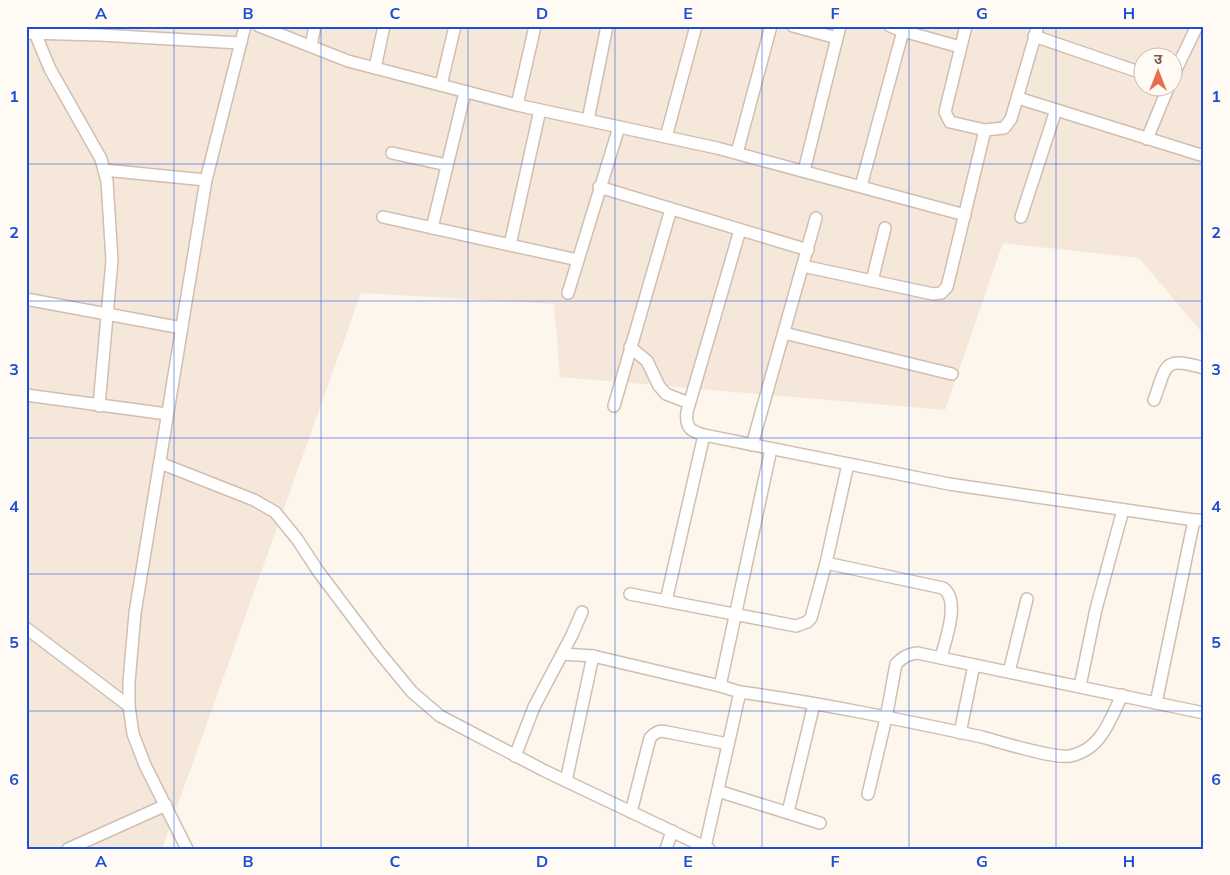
<svg xmlns="http://www.w3.org/2000/svg" width="1230" height="875" viewBox="0 0 1230 875" font-family="Mulish,'Noto Sans Devanagari',sans-serif">
  <rect width="100%" height="100%" fill="#fdf6ec"/>
  <path fill="#f5e8da" fill-rule="evenodd" d="M26 26H1204V335L1139 258 1003 243 945 410 560 377 554 304 361 293 162 849H26ZM1142 58H1172V88H1142Z"/>
  <g fill="none" stroke-linecap="round" stroke-linejoin="round">
    <g stroke="#d1beb0" stroke-width="14">
      <g id="street">
        <path d="M259 26 348 61 517 105 717 148 965 215"/>
        <path d="M793 26 837 38"/>
        <path d="M966 26 945 112 950 122 985 130 1004 128 1011 119 1038 26"/>
        <path d="M903 31 960 47"/>
        <path d="M26 33 100 35 240 43"/>
        <path d="M35 33 50 69 101 159 107 181 112 260 99 406"/>
        <path d="M1034 36 1142 73"/>
        <path d="M311 46 315 26"/>
        <path d="M375 68 384 26"/>
        <path d="M1172 78 1197 26"/>
        <path d="M441 85 455 26"/>
        <path d="M1018 98 1204 156"/>
        <path d="M517 105 535 26"/>
        <path d="M588 120 607 26"/>
        <path d="M666 137 696 26"/>
        <path d="M1147 139 1168 88"/>
        <path d="M392 153 447 165"/>
        <path d="M737 153 771 26"/>
        <path d="M104 170 206 180"/>
        <path d="M804 171 840 26"/>
        <path d="M861 186 903 31 890 26"/>
        <path d="M599 187 808 250"/>
        <path d="M383 217 578 260"/>
        <path d="M1021 217 1056 110"/>
        <path d="M432 228 465 92"/>
        <path d="M740 230 687 412C685 427 690 431 704 435L949 484 1194 520H1204"/>
        <path d="M510 245 540 110"/>
        <path d="M803 266 933 294 941 293 947 287 950 275 985 130"/>
        <path d="M872 281 885 228"/>
        <path d="M568 293 619 127"/>
        <path d="M26 299 182 328"/>
        <path d="M784 333 952 374"/>
        <path d="M630 347 647 361 659 386 666 394 689 403"/>
        <path d="M26 395 167 414"/>
        <path d="M1154 400C1167 365 1162 356 1204 368"/>
        <path d="M614 406 671 209"/>
        <path d="M752 445 816 218"/>
        <path d="M160 463 254 500 275 512 297 539 318 571 379 652 412 692 440 716 545 771 709 849"/>
        <path d="M826 563 943 588C961 601 945 640 941 658"/>
        <path d="M630 594 796 626 807 622 811 618 826 563 848 464"/>
        <path d="M666 601 704 435"/>
        <path d="M26 628 129 706"/>
        <path d="M562 654 593 656 720 686"/>
        <path d="M1009 672 1027 599"/>
        <path d="M1080 686 1096 609 1123 510"/>
        <path d="M740 692 720 686 771 449"/>
        <path d="M1156 703 1194 520"/>
        <path d="M960 733 974 665"/>
        <path d="M515 756 534 707 572 635 582 612"/>
        <path d="M566 781 593 656"/>
        <path d="M718 791 820 823"/>
        <path d="M868 794 886 718 896 664C903 657 908 654 917 653L1204 713"/>
        <path d="M631 812 650 738C656 732 659 730 667 732L728 744"/>
        <path d="M788 812 814 704"/>
        <path d="M705 847 740 692C821 703 902 720 982 737 1001 742 1053 759 1070 756 1101 750 1110 720 1122 695"/>
        <path d="M68 849 166 805"/>
        <path d="M187 849 145 765 133 734 129 706V682L135 613 206 180 245 26"/>
        <path d="M666 849 672 831"/>
      </g>
    </g>
    <use href="#street" stroke="#fff" stroke-width="11"/>
  </g>
  <path fill="none" stroke="#1d4ed8" stroke-width="1" stroke-opacity="0.55" d="M174 26V849M321 26V849M468 26V849M615 26V849M762 26V849M909 26V849M1056 26V849M26 164H1204M26 301H1204M26 438H1204M26 574H1204M26 711H1204"/>
  <rect width="1230" height="875" fill="none" stroke="#fffaf3" stroke-width="55"/>
  <g transform="translate(1158 72)"><circle r="24" fill="#fffaf3" stroke="#cabbb1"/>
  <path d="M0-4L9 19L0 12L-9 19Z" fill="#e76f51"/>
  <text y="-8" font-size="14" font-weight="bold" text-anchor="middle" fill="#7a5c4d">उ</text>
  </g>
  <rect x="28" y="28" width="1174" height="820" fill="none" stroke="#1d4ed8" stroke-width="2"/>
  <g font-size="16" text-anchor="middle" font-weight="bold" fill="#1d4ed8">
    <text x="101" y="19">A</text>
    <text x="248" y="19">B</text>
    <text x="395" y="19">C</text>
    <text x="542" y="19">D</text>
    <text x="688" y="19">E</text>
    <text x="835" y="19">F</text>
    <text x="982" y="19">G</text>
    <text x="1129" y="19">H</text>
    <text x="14" y="102">1</text>
    <text x="1216" y="102">1</text>
    <text x="14" y="238">2</text>
    <text x="1216" y="238">2</text>
    <text x="14" y="375">3</text>
    <text x="1216" y="375">3</text>
    <text x="14" y="512">4</text>
    <text x="1216" y="512">4</text>
    <text x="14" y="648">5</text>
    <text x="1216" y="648">5</text>
    <text x="14" y="785">6</text>
    <text x="1216" y="785">6</text>
    <text x="101" y="867">A</text>
    <text x="248" y="867">B</text>
    <text x="395" y="867">C</text>
    <text x="542" y="867">D</text>
    <text x="688" y="867">E</text>
    <text x="835" y="867">F</text>
    <text x="982" y="867">G</text>
    <text x="1129" y="867">H</text>
  </g>
</svg>
